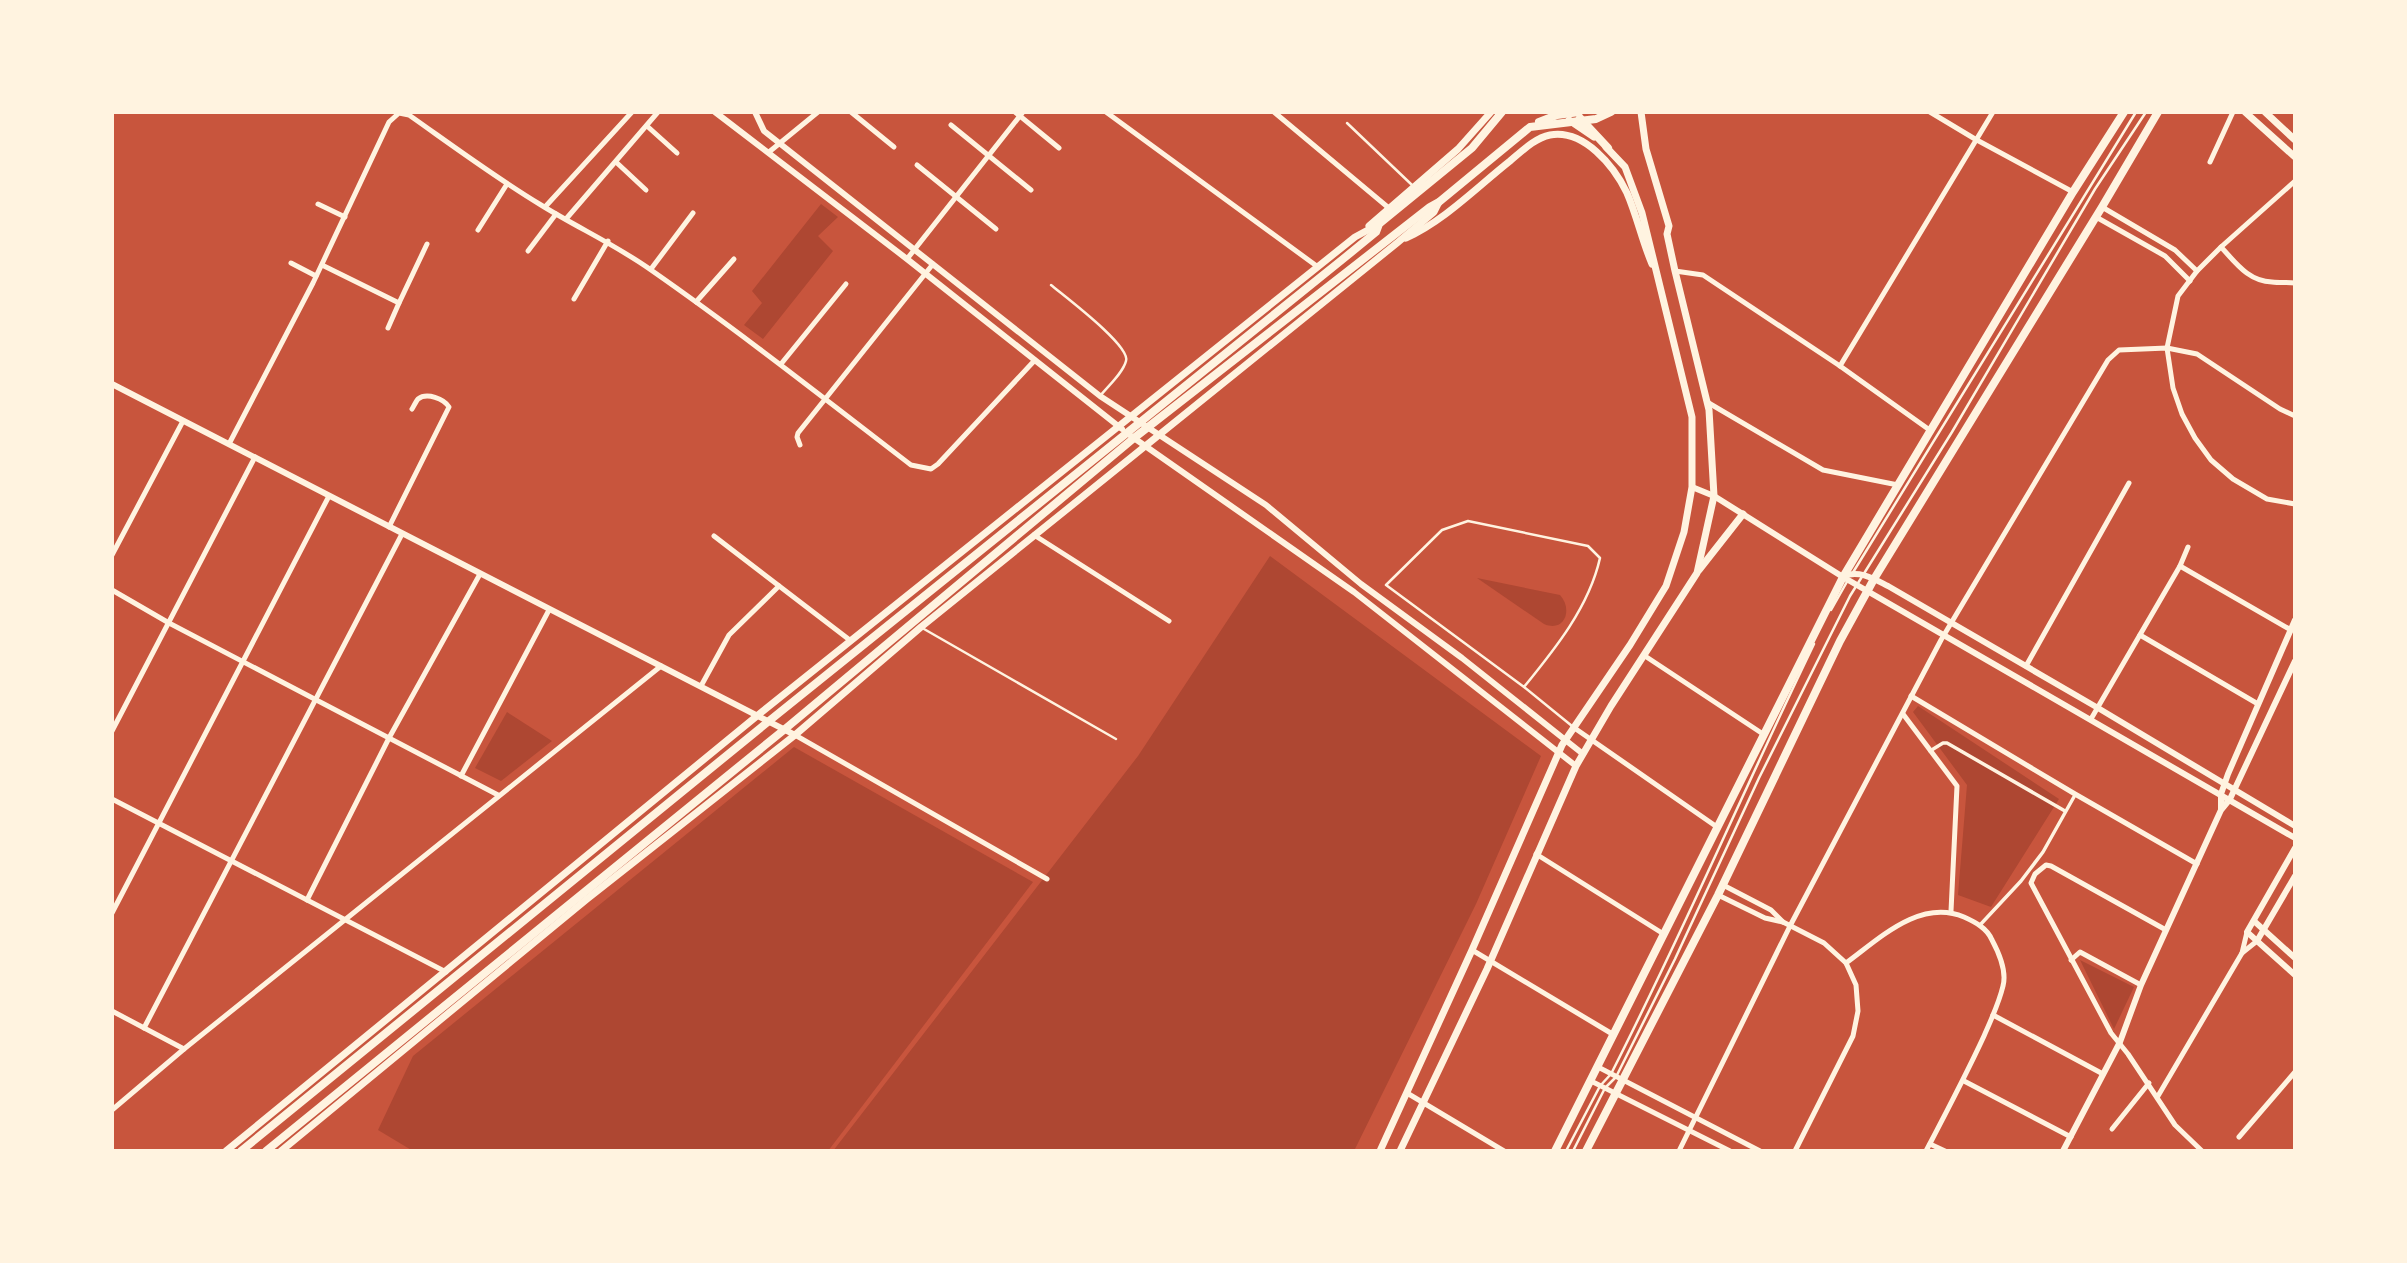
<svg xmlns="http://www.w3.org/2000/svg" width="2407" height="1263" viewBox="0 0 2407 1263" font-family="'Asap Condensed',sans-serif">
  <rect width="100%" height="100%" fill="#c8553d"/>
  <g fill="#ae4732">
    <path d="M821 204 838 217 818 236 833 251 763 339 744 325 762 303 752 291Z"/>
    <path d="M1270 556 1541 756 1476 904 1354 1151H833L1138 756Z"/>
    <path d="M1477 578 1560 595C1573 609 1565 633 1544 624Z"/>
    <path d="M1918 706 2059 799 1991 907 1958 895 1967 785 1913 712Z"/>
    <path d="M507 712 552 741 501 781 475 768Z"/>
    <path d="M794 747 1033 882 828 1151H413L378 1130 413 1056Z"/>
    <path d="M2080 960 2134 987 2114 1029Z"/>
  </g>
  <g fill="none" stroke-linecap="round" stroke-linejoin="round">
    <g stroke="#fff3e0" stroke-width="2.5">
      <path d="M1347 123 1412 185"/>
      <path d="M1051 285C1064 296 1131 346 1126 361 1123 373 1108 386 1100 396"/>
      <path d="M1852 574 2136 112"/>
      <path d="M1831 610 1848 580"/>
      <path d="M924 629 1116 739"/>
      <path d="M1524 687C1555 649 1589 607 1600 558L1588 546 1468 521 1442 530 1386 585 1524 687 1572 726"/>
      <path d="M1566 1151 1600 1086 1611 1074C1683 933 1745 787 1814 644"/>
      <path d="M1573 1151 1605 1088 1616 1077 1675 959 1759 778 1850 596 1952 432 2095 189 2146 112"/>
    </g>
    <g stroke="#fff3e0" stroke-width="3.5">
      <path d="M1930 751 1943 743H1947L2065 811"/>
      <path d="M1980 925 2021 881 2043 852 2075 795"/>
    </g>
    <g stroke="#fff3e0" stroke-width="5">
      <path d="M851 112 894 147"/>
      <path d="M1015 112 1059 148"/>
      <path d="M1106 112 1318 267"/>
      <path d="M1274 112 1390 209"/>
      <path d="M1930 112 1975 139 2073 192"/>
      <path d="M951 125 1031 190"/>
      <path d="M647 126 677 153"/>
      <path d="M769 152 818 112"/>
      <path d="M616 162 646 190"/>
      <path d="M2210 162 2233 112"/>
      <path d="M917 165 996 229"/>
      <path d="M2295 181 2221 247 2197 271 2178 296 2167 348 2173 388 2182 414 2195 438 2211 460 2233 479 2267 499 2295 504"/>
      <path d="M318 204 345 217"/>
      <path d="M545 207 632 112"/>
      <path d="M2102 207 2175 250 2197 271"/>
      <path d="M2096 217 2165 256 2190 281"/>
      <path d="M566 219 658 112"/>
      <path d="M478 230 507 184"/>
      <path d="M2221 247C2236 263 2248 281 2272 282 2280 283 2287 282 2295 283"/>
      <path d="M528 251 556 214"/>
      <path d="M907 259 1023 112"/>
      <path d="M291 263 316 276"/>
      <path d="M322 265 399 303 388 328"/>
      <path d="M651 269 693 213"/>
      <path d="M1675 271 1703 275 1840 366 1931 431"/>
      <path d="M574 299 608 241"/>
      <path d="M696 302 734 259"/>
      <path d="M399 303 427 244"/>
      <path d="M781 364 846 284"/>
      <path d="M1840 366 1993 112"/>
      <path d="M1707 402 1823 470 1898 485"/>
      <path d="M229 444 313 283 389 122 399 113 409 115C453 146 496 178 541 205 578 228 616 245 651 270 740 332 825 399 911 465L931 469 938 464 1035 360"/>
      <path d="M800 445 797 437 798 433 933 264"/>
      <path d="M389 527 449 407C444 399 427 392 418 399 416 401 413 408 412 409"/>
      <path d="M1034 535 1169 621"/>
      <path d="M714 536 851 641"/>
      <path d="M112 555 183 421"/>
      <path d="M2180 566 2291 630"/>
      <path d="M112 590 169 623 498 795"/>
      <path d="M2140 635 2258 704"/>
      <path d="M1645 656 1763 734"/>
      <path d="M2026 666 2129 483"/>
      <path d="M701 686 729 635 779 586"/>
      <path d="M1911 696 2075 794 2197 864"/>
      <path d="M1903 714 1957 786 1951 911"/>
      <path d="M2091 719 2180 566 2188 547"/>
      <path d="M1573 727 1717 827"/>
      <path d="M112 731 255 457"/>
      <path d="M795 735 1047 879"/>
      <path d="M461 776 549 610"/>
      <path d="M112 799 446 972"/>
      <path d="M1536 854 1662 933"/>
      <path d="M1723 885 1771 910 1783 922"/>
      <path d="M1718 895 1765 918 1783 922 1824 943 1846 963 1856 985 1858 1011 1853 1036 1795 1151"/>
      <path d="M307 900 389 738 480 574"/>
      <path d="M112 913 329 496"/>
      <path d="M2166 930 2051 866 2046 865 2035 874 2031 883 2111 1033 2128 1054 2175 1125 2202 1151"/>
      <path d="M1472 950 1614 1035"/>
      <path d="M2242 953 2257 941"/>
      <path d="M2071 960 2080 952 2141 985"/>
      <path d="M1846 963C1879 939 1920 898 1964 917 1975 922 1987 928 1992 940 1999 953 2007 971 2003 986 1999 1003 1991 1020 1984 1036 1966 1075 1946 1113 1926 1151"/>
      <path d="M112 1011 184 1049"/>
      <path d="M1993 1015 2103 1074"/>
      <path d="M144 1028 402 534"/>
      <path d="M1598 1067 1760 1151"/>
      <path d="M1591 1081 1730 1151"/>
      <path d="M1964 1081 2071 1137"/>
      <path d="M1407 1093 1504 1151"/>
      <path d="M2158 1096 2242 953 2247 932"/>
      <path d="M112 1110 184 1049 661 666"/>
      <path d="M2112 1129 2149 1083"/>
      <path d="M2239 1137 2295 1072"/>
      <path d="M1930 1144 1945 1151"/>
      <path d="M1679 1151 1790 926 1941 640 2108 360 2119 350 2167 348 2197 354 2280 409 2295 416"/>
    </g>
    <g stroke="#fff3e0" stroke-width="6">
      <path d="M715 112 907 259 1122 429"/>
      <path d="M755 112 764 131 1100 396 1266 505 1361 584 1462 658 1583 754"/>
      <path d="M112 384 795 735"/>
      <path d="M1131 436 1354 592 1576 766"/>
      <path d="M1692 487 1714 496 1843 577 2295 838"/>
      <path d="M1844 576C1860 570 1874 579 1888 586L2098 708 2295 826"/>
      <path d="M2221 809V794L2228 774 2295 620"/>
      <path d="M2295 848 2247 932 2295 975"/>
      <path d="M2254 921 2295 958"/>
      <path d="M2257 941 2295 876"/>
      <path d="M2063 1151 2120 1042 2141 985 2221 810 2230 799 2295 661"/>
    </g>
    <g stroke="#fff3e0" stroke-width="7">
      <path d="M2245 112 2295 157"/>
      <path d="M2265 112 2295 140"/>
      <path d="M1569 120 1594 137"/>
      <path d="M1369 226 1458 149 1491 112"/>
      <path d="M1406 238C1444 221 1477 187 1510 161 1522 151 1535 138 1550 135 1584 129 1614 166 1627 193 1637 216 1642 241 1652 264"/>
      <path d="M1699 570 1743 514"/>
      <path d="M226 1151 763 711 1355 237 1379 224"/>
      <path d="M281 1151 587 899 795 735 921 627 1397 243 1434 212 1439 202"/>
      <path d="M1380 1151 1472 950 1562 745 1630 645 1666 586 1684 532 1692 487V417L1642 213 1625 167 1606 147"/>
      <path d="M1400 1151 1487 969 1576 766 1611 706 1697 573 1714 496 1709 410 1675 271 1667 234 1669 226 1646 149 1641 112"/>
    </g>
    <g stroke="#fff3e0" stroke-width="8">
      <path d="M1580 118 1608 148"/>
      <path d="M1539 122 1557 115 1579 112"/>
      <path d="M241 1151 769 721 1343 259 1376 232 1379 224 1472 148 1502 112"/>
      <path d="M266 1151 785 729 1134 438 1430 207 1439 202 1530 127 1596 119 1611 112"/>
      <path d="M1555 1151 1843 577 2073 192 2124 112"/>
      <path d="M1586 1151 1718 895 1840 641 1874 579 2102 207 2158 112"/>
    </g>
  </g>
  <rect width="2407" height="1263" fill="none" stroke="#fff3e0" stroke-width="228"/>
</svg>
